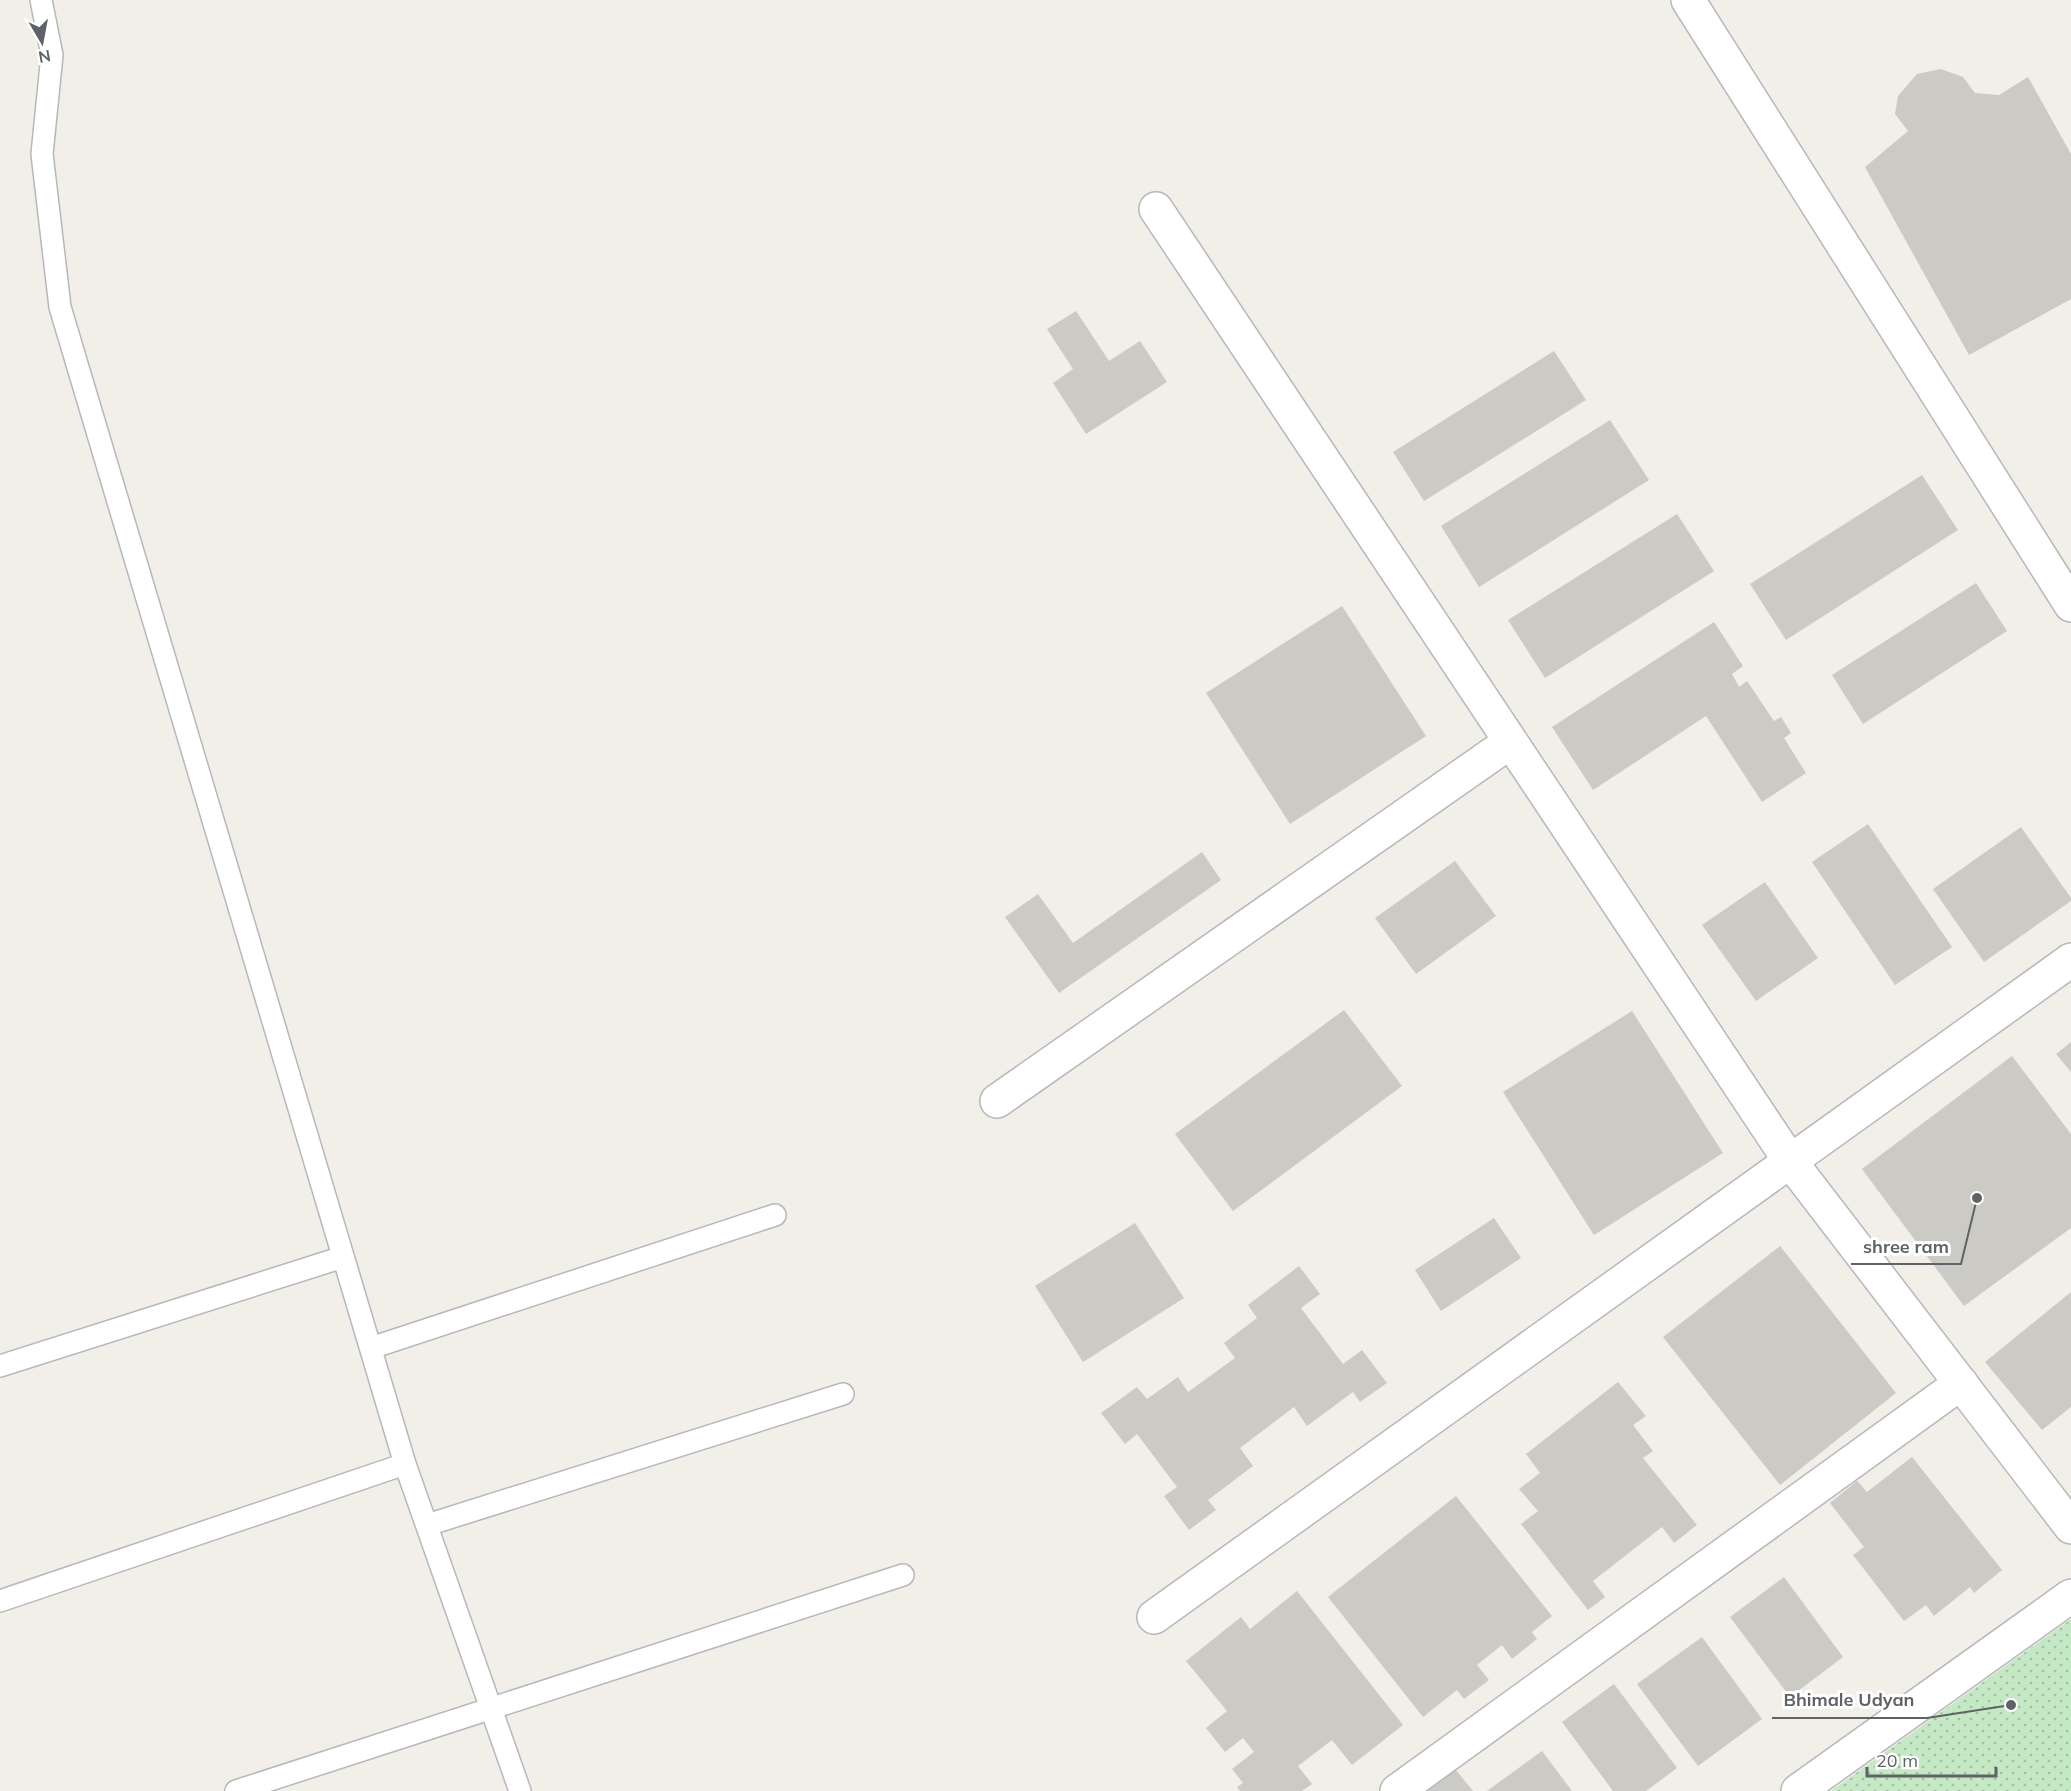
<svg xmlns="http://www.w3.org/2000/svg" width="2071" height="1791" viewBox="0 0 2071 1791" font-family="Mulish,sans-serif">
  <defs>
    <pattern id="park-dots" width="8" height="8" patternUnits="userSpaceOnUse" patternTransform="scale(1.5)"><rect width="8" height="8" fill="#c5e8c5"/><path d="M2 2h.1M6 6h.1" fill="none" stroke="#a3c0a4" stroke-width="1.8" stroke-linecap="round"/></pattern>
  </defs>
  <rect width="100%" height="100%" fill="#f1efe8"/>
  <path fill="url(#park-dots)" d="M2071 1619V1791H1831Z"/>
  <g fill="#cccac5">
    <path d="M1941 69 1963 77 1975 93 1999 95 2028 77 2071 154V299L1969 355 1865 167 1908 131 1895 114 1898 96 1917 74Z"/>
    <path d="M1076 311 1109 361 1140 341 1167 382 1086 434 1053 383 1073 369 1047 329Z"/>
    <path d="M1554 351 1586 400 1424 501 1393 452Z"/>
    <path d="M1610 420 1649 480 1479 587 1441 526Z"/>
    <path d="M1922 475 1958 530 1786 640 1750 584Z"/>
    <path d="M1677 514 1714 571 1545 678 1508 620Z"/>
    <path d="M1976 583 2007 631 1863 724 1832 675Z"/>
    <path d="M1342 606 1426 736 1290 824 1206 693Z"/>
    <path d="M1714 622 1743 666 1732 674 1739 687 1747 681 1774 721 1781 717 1791 733 1784 738 1806 773 1762 802 1706 716 1593 790 1552 727Z"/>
    <path d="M1868 824 1952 947 1895 985 1812 862Z"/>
    <path d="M2021 827 2071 898V901L1984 962 1933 889Z"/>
    <path d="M1202 852 1221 880 1059 993 1005 917 1038 894 1073 943Z"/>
    <path d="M1455 861 1496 916 1416 974 1375 918Z"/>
    <path d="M1765 882 1818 958 1756 1001 1702 925Z"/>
    <path d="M1344 1010 1402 1086 1233 1211 1175 1134Z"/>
    <path d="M1632 1011 1723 1153 1594 1235 1503 1092Z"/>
    <path d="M2071 1042V1072L2056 1054Z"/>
    <path d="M2012 1056 2071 1134V1228L1964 1306 1862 1169Z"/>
    <path d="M1494 1218 1521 1258 1441 1311 1415 1270Z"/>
    <path d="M1135 1223 1184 1298 1083 1362 1035 1286Z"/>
    <path d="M1780 1246 1896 1393 1780 1485 1663 1337Z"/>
    <path d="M1299 1266 1320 1294 1301 1308 1343 1364 1362 1350 1387 1383 1360 1402 1353 1392 1307 1426 1294 1407 1240 1448 1253 1466 1208 1500 1216 1510 1189 1530 1164 1496 1177 1487 1137 1434 1125 1444 1101 1413 1137 1387 1147 1399 1178 1377 1188 1392 1235 1358 1224 1343 1257 1318 1248 1305Z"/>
    <path d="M2071 1292V1407L2042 1430 1985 1362Z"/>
    <path d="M1618 1382 1646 1416 1633 1425 1653 1451 1643 1458 1697 1525 1674 1543 1662 1527 1593 1581 1605 1597 1588 1610 1521 1524 1538 1511 1519 1489 1540 1473 1526 1454Z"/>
    <path d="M1912 1457 2002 1570 1974 1593 1970 1587 1934 1616 1926 1605 1904 1621 1853 1555 1864 1547 1830 1503 1857 1481 1867 1492Z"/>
    <path d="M1456 1496 1552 1616 1532 1632 1537 1639 1512 1659 1502 1645 1477 1665 1489 1680 1464 1699 1457 1690 1423 1717 1328 1597Z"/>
    <path d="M1784 1577 1843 1657 1790 1697 1730 1617Z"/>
    <path d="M1297 1591 1403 1725 1352 1765 1332 1740 1298 1766 1312 1784 1302 1791H1240L1237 1787 1243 1783 1232 1769 1254 1752 1243 1738 1225 1752 1206 1728 1227 1711 1186 1661 1241 1617 1250 1629Z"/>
    <path d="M1702 1637 1762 1719 1698 1766 1637 1684Z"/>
    <path d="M1614 1684 1677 1768 1646 1791H1613L1562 1722Z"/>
    <path d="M1542 1751 1572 1791H1487Z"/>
    <path d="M1455 1769 1473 1791H1426Z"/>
  </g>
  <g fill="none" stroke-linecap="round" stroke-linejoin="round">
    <g stroke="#b5b8bc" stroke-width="24">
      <g id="lane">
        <path d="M41 0 52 55 42 154 60 307 405 1464 520 1791"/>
        <path d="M371 1348 775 1215"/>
        <path d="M0 1366 343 1257"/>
        <path d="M427 1525 843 1394"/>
        <path d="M0 1601 405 1464"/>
        <path d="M236 1791 903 1575"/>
      </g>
    </g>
    <g stroke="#b5b8bc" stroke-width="36">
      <g id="street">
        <path d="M1688 0 2071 605"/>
        <path d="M1156 209 1790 1161 2071 1527"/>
        <path d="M997 1101 1510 742"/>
        <path d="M1154 1617 2071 960"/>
        <path d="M1397 1791 1961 1383"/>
        <path d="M1798 1791 2071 1596"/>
      </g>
    </g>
    <use href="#lane" stroke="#fff" stroke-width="21"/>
    <use href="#street" stroke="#fff" stroke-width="33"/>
  </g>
  <path fill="none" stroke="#5f6368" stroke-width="2" d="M1977 1198L1961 1264H1851M2011 1705L1927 1718H1772"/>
  <g fill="#5f6368" stroke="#fff" stroke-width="2">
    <circle cx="1977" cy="1198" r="6"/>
    <circle cx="2011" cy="1705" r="6"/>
  </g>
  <g font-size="18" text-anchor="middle" font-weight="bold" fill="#5f6368" stroke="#fff" stroke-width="6" stroke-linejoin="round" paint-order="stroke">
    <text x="1906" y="1253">shree ram</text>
    <text x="1849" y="1706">Bhimale Udyan</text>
  </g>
  <g transform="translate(42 42) rotate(170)" stroke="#ffffff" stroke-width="4.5" paint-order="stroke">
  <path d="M0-4.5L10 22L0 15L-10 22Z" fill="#5f6368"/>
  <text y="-9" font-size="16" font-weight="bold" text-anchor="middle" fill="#5f6368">N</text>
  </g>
  <path d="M1867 1767v9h129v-9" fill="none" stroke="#5f6368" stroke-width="3"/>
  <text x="1876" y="1767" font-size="18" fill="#5f6368" stroke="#ffffff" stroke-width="4.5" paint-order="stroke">20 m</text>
</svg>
